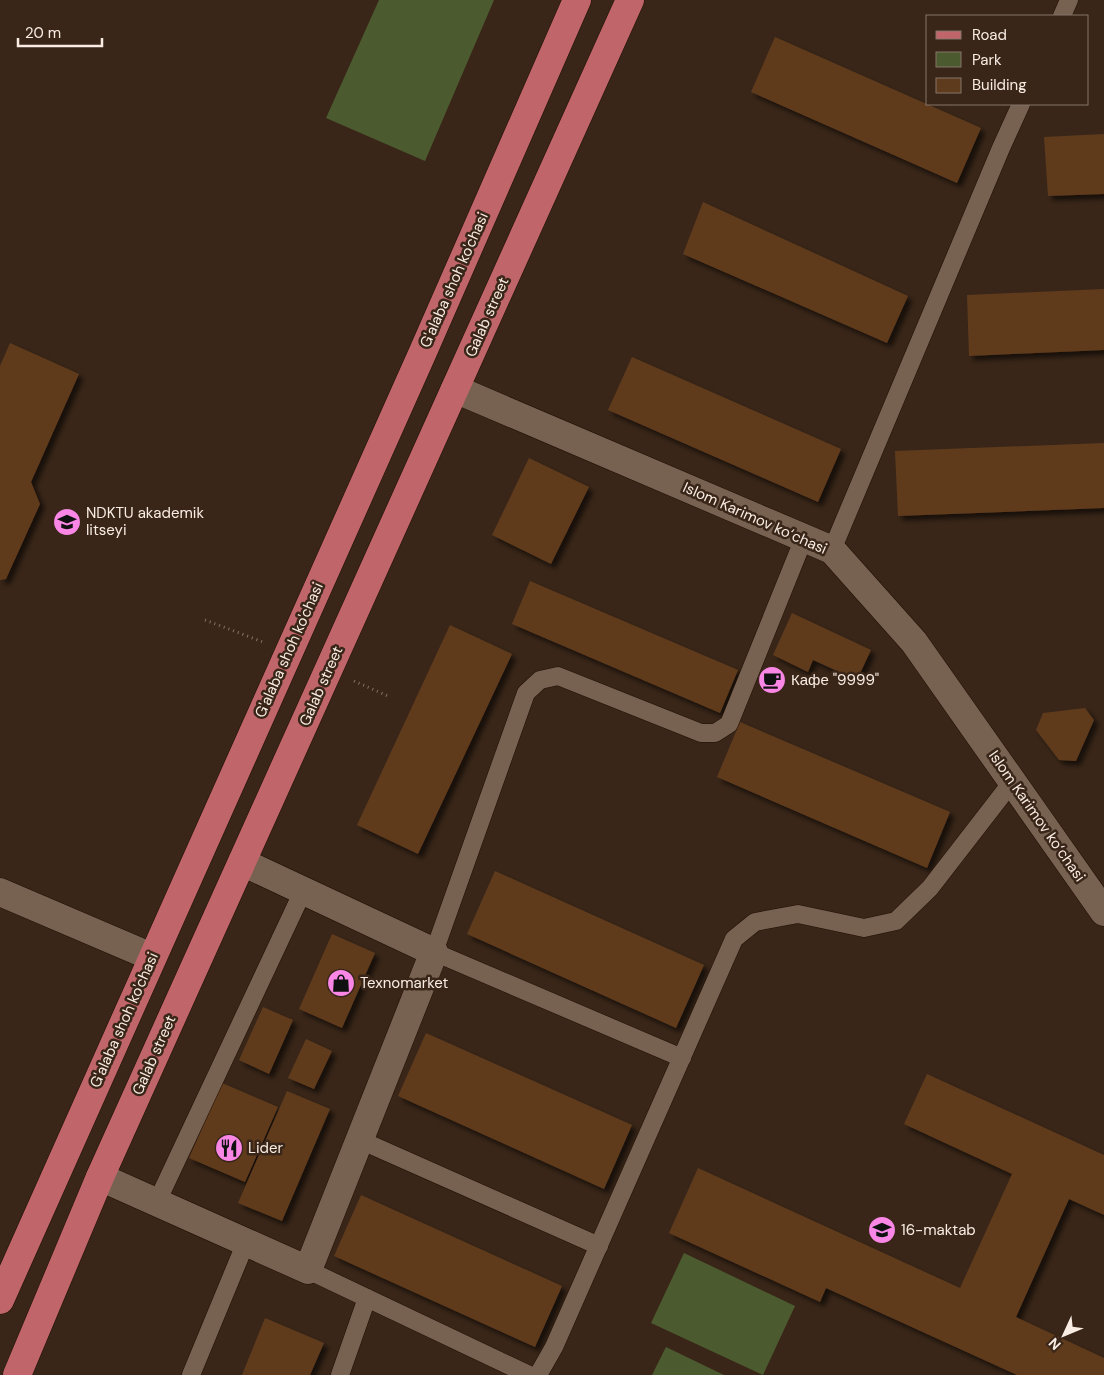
<svg xmlns="http://www.w3.org/2000/svg" width="1104" height="1375" viewBox="0 0 1104 1375" font-family="'DM Sans',sans-serif">
  <defs>
    <filter id="shadow"><feDropShadow dx="4.5" dy="4.5" stdDeviation="2.5" flood-color="#0009"/></filter>
  </defs>
  <rect width="100%" height="100%" fill="#392618"/>
  <g fill="#4c5a2f">
    <path d="M379 0H494L425 161 326 118Z"/>
    <path d="M684 1253 795 1306 763 1375 651 1323Z"/>
    <path d="M666 1347 724 1375H652Z"/>
  </g>
  <g fill="#5f3b1e" filter="url(#shadow)">
    <path d="M775 37 981 128 957 183 751 92Z"/>
    <path d="M1104 134V194L1048 196 1044 137Z"/>
    <path d="M703 202 908 296 887 343 683 254Z"/>
    <path d="M1104 289V350L969 356 967 295Z"/>
    <path d="M10 343 79 374 31 482 40 504 6 579 0 580V366Z"/>
    <path d="M632 357 841 449 818 502 608 410Z"/>
    <path d="M1104 443V508L898 516 895 451Z"/>
    <path d="M529 458 589 487 551 564 492 535Z"/>
    <path d="M530 581 738 670 720 713 512 624Z"/>
    <path d="M792 613 871 650 857 680 813 660 808 672 773 655Z"/>
    <path d="M450 625 512 654 418 854 357 825Z"/>
    <path d="M1085 708 1094 720 1076 761 1059 760 1036 730 1043 713Z"/>
    <path d="M740 722 950 812 927 868 717 777Z"/>
    <path d="M495 871 704 965 676 1028 467 934Z"/>
    <path d="M332 934 375 953 342 1028 299 1009Z"/>
    <path d="M263 1007 293 1020 269 1074 239 1060Z"/>
    <path d="M426 1033 632 1125 604 1189 398 1096Z"/>
    <path d="M306 1039 332 1051 314 1089 288 1078Z"/>
    <path d="M927 1074 1104 1155V1215L1069 1199 1016 1317 1104 1358V1375H1017L826 1288 820 1302 669 1233 698 1168 960 1288 1012 1174 904 1124Z"/>
    <path d="M222 1083 278 1107 245 1182 189 1158Z"/>
    <path d="M287 1091 330 1109 282 1221 238 1203Z"/>
    <path d="M361 1195 562 1286 535 1347 334 1256Z"/>
    <path d="M265 1318 324 1343 310 1375H242Z"/>
  </g>
  <g fill="none" stroke-linecap="round" stroke-linejoin="round">
    <g stroke="#200f03" stroke-width="19">
      <g id="service">
        <path d="M1062 16 1069 0"/>
        <path d="M832 550 1001 148 1021 104"/>
        <path d="M682 1058 434 952 526 693 540 680 558 676 701 733H715L729 724 804 538"/>
        <path d="M360 1140 599 1246"/>
        <path d="M157 1202 303 891"/>
        <path d="M308 1270 529 1375"/>
        <path d="M191 1375 246 1242"/>
        <path d="M340 1375 367 1298"/>
        <path d="M538 1375 554 1347 734 939 755 922 798 914 864 928 896 921 930 888 1012 782"/>
      </g>
    </g>
    <g stroke="#200f03" stroke-width="29">
      <g id="minor">
        <path d="M455 389 832 550 914 642 1104 912"/>
        <path d="M0 892 152 957"/>
        <path d="M100 1177 308 1270 434 952 242 862"/>
      </g>
    </g>
    <g stroke="#200f03" stroke-width="29">
      <g id="primary">
        <path d="M0 1300 422 354 577 0"/>
        <path d="M17 1375 100 1177 630 0"/>
      </g>
    </g>
    <g stroke="#847468" stroke-width="3" stroke-dasharray="1 4" stroke-linecap="butt">
      <path d="M205 620 263 642"/>
      <path d="M354 681 388 696"/>
    </g>
    <use href="#service" stroke="#776151" stroke-width="18"/>
    <use href="#minor" stroke="#776151" stroke-width="28"/>
    <use href="#primary" stroke="#c0666a" stroke-width="28"/>
  </g>
  <defs>
    <g id="university-disc" transform="scale(1.4375)"><circle r="9.5" fill="#fa87e6" stroke="#392618"/><path d="M0-5L7-2L0 1L-7-2ZM-4 1L0 2.5L4 1V4Q0 6-4 4Z" fill="#111"/></g>
    <g id="cafe-disc" transform="scale(1.4375)"><circle r="9.5" fill="#fa87e6" stroke="#392618"/><path d="M-5.5-4.5H6V0H3Q3 3.5 0 3.5H-2.5Q-5.5 3.5-5.5 0ZM3-3.2v2h1.7v-2ZM-6 4.5H4V6H-6Z" fill="#111"/></g>
    <g id="shop-disc" transform="scale(1.4375)"><circle r="9.5" fill="#fa87e6" stroke="#392618"/><path d="M-5-2.5h2.3a2.7 3.5 0 0 1 5.4 0H5L5.5 6h-11ZM-1.5-2.5h3a1.5 2.3 0 0 0-3 0Z" fill="#111"/></g>
    <g id="restaurant-disc" transform="scale(1.4375)"><circle r="9.5" fill="#fa87e6" stroke="#392618"/><path d="M-5-6h1v4h1v-4h1v4h1v-4h1v5L-1.5 .5V6h-2V.5L-5-1ZM5-6V6H3V1.5H1.5Q1.5-4 5-6Z" fill="#111"/></g>
    <g id="school-disc" transform="scale(1.4375)"><circle r="9.5" fill="#fa87e6" stroke="#392618"/><path d="M0-5L7-2L0 1L-7-2ZM-4 1L0 2.5L4 1V4Q0 6-4 4Z" fill="#111"/></g>
  </defs>
  <g fill-rule="evenodd">
    <use href="#university-disc" x="67" y="522"/>
    <use href="#cafe-disc" x="772" y="680"/>
    <use href="#shop-disc" x="341" y="983"/>
    <use href="#restaurant-disc" x="229" y="1148"/>
    <use href="#school-disc" x="882" y="1230"/>
  </g>
  <g text-anchor="middle" stroke-width="5" stroke-linejoin="round" paint-order="stroke">
    <g font-size="15" fill="#f9ece3" stroke="#392618">
      <text transform="translate(454 280) rotate(-66)" y="5">G'alaba shoh ko'chasi</text>
      <text transform="translate(487 317) rotate(-66)" y="5">Galab street</text>
      <text transform="translate(755 518) rotate(24)" y="5">Islom Karimov ko‘chasi</text>
      <text transform="translate(289 650) rotate(-66)" y="5">G'alaba shoh ko'chasi</text>
      <text transform="translate(321 686) rotate(-66)" y="5">Galab street</text>
      <text transform="translate(1037 816) rotate(55)" y="5">Islom Karimov ko‘chasi</text>
      <text transform="translate(124 1020) rotate(-66)" y="5">G'alaba shoh ko'chasi</text>
      <text transform="translate(154 1055) rotate(-66)" y="5">Galab street</text>
    </g>
    <g font-size="15" fill="#f9ece3" stroke="#392618" text-anchor="start">
      <text x="86" y="518">NDKTU akademik<tspan x="86" dy="17">litseyi</tspan></text>
      <text x="791" y="685">Кафе "9999"</text>
      <text x="360" y="988">Texnomarket</text>
      <text x="248" y="1153">Lider</text>
      <text x="901" y="1235">16-maktab</text>
    </g>
  </g>
  <rect x="926" y="15" width="162" height="90" fill="#392618" stroke="#867569"/>
  <rect x="936" y="31" width="25" height="8" fill="#c0666a" stroke="#867569"/>
  <text x="972" y="40" font-size="15" fill="#f9ece3">Road</text>
  <rect x="936" y="52" width="25" height="15" fill="#4c5a2f" stroke="#867569"/>
  <text x="972" y="65" font-size="15" fill="#f9ece3">Park</text>
  <rect x="936" y="78" width="25" height="15" fill="#5f3b1e" stroke="#867569"/>
  <text x="972" y="90" font-size="15" fill="#f9ece3">Building</text>
  <g transform="translate(1064 1335) rotate(226)" stroke="#392618" stroke-width="4" paint-order="stroke">
  <path d="M0-4L9 19L0 12L-9 19Z" fill="#f9ece3"/>
  <text y="-8" font-size="14" font-weight="bold" text-anchor="middle" fill="#f9ece3">N</text>
  </g>
  <path d="M18 38v8h84v-8" fill="none" stroke="#f9ece3" stroke-width="2.5"/>
  <text x="25" y="38" font-size="15" fill="#f9ece3" stroke="#392618" stroke-width="4" paint-order="stroke">20 m</text>
</svg>
